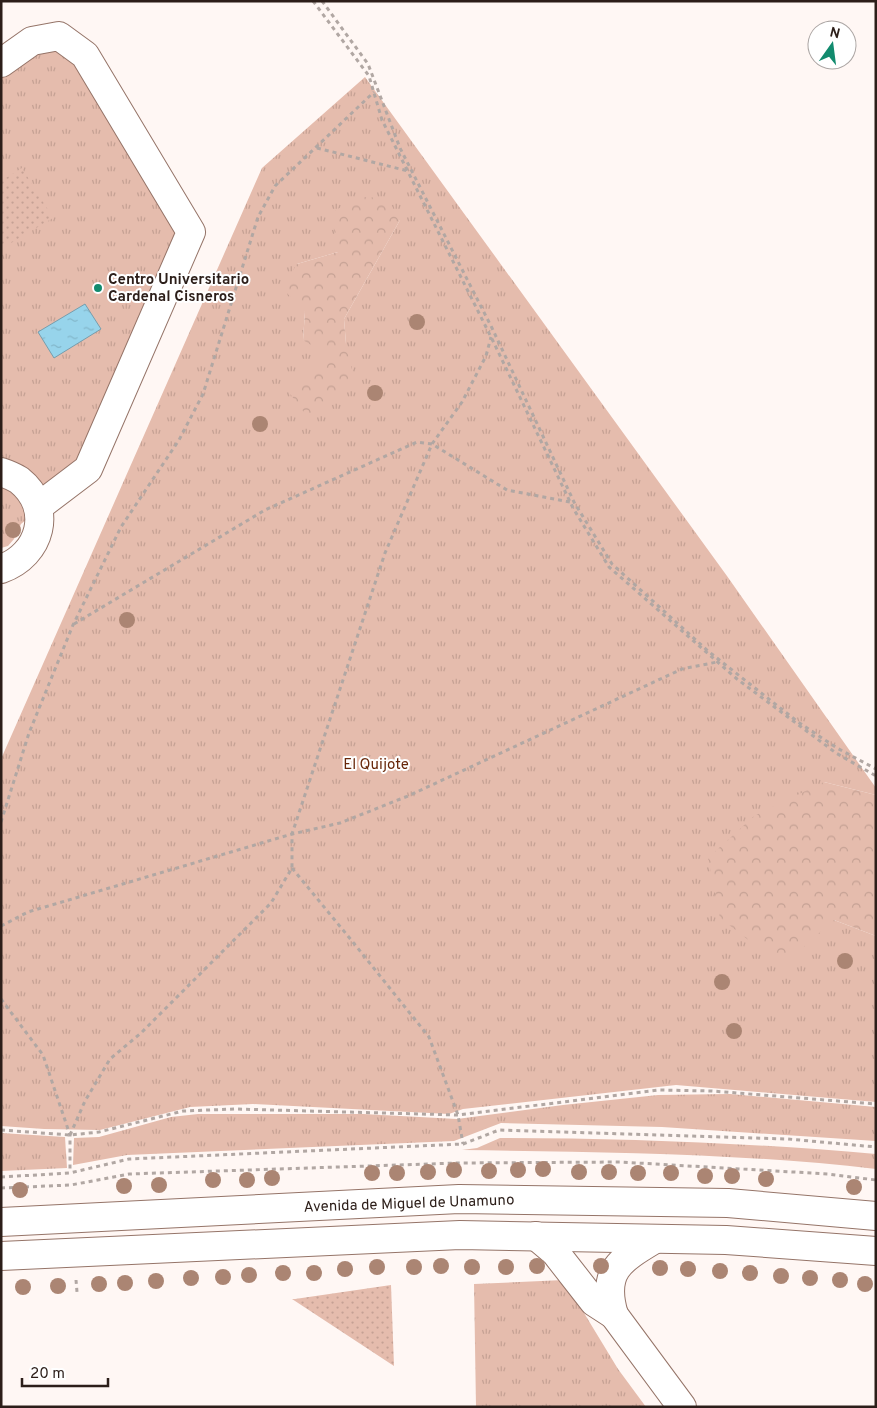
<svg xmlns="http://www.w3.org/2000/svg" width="877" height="1408" viewBox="0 0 877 1408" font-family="Overpass,sans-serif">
  <defs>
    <pattern id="grass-tufts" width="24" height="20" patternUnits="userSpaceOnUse" patternTransform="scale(1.25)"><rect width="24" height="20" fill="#e5bcad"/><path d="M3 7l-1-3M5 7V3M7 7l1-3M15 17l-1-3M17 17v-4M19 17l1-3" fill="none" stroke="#c5a194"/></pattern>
    <pattern id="forest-crowns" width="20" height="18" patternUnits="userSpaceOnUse" patternTransform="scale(1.25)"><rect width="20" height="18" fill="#e5bcad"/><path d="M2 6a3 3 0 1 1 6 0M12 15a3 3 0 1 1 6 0" fill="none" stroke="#c5a194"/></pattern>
    <pattern id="garden-dots" width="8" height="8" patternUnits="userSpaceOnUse" patternTransform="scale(1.25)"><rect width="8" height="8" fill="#e5bcad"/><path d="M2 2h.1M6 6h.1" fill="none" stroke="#c5a194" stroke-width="1.8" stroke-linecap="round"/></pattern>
    <pattern id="water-ripples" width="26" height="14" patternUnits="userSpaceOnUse" patternTransform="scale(1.25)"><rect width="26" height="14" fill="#97d4eb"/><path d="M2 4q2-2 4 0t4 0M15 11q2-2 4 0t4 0" fill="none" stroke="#82b6c9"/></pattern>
  </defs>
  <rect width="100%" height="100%" fill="#fff7f4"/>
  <g fill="url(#grass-tufts)" fill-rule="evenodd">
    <path d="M59 36 191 232 88 469 21 524 14 539 8 546 1 548V71Z"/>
    <path d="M365 77 727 576 876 788V795L824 782 834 920 876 936V1102L676 1085 463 1109 449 1114 253 1104 190 1107 100 1130 44 1129 1 1126V759L262 168ZM400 220 344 319 346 344 303 340 305 312 297 264 338 252Z"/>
    <path d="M730 1094 876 1107V1141L662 1127 501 1123 454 1141 127 1155 73 1165 74 1138 99 1137 171 1117 198 1114H363L457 1119 563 1105 658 1095Z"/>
    <path d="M1 1133 65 1137 67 1168 1 1171Z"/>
    <path d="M500 1138C625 1138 751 1143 876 1154V1169C739 1153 600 1152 462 1150L477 1148Z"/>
    <path d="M564 1280 618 1369 646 1407H476L474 1284Z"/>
  </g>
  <g fill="url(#forest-crowns)">
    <path d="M359 197 387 198 400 220 344 319 346 344 353 374 309 419 288 391 327 355 303 340 305 312 282 288 297 264 338 252 331 213Z"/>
    <path d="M824 782 876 795V936L834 920 782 966 720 918 708 858 754 816Z"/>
  </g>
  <g fill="url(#garden-dots)">
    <path d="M22 168 53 218 1 249V181Z"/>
    <path d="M391 1285 394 1366 292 1299H295Z"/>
  </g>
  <path fill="url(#water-ripples)" stroke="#779dac" d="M85 304 101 329 54 358 38 332Z"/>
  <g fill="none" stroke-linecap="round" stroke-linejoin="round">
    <g stroke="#957468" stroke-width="30">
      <g id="minor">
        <path d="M1 63 32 41 59 36 85 55 191 232 88 469 38 507"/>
        <path d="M1 472C7 474 14 477 19 480 54 508 41 555 1 569"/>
        <path d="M1 1222 459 1199 728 1203 876 1216"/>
        <path d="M536 1236 555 1252 594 1302 614 1315C601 1271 620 1260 655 1239"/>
        <path d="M1 1256 460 1235 726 1240 876 1251"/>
        <path d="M614 1315 682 1407"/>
      </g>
    </g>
    <g stroke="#b1a7a3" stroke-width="3" stroke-dasharray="4 4" stroke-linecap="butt">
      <path d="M313 1 369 76 382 120 493 341 573 508 609 567 737 679 836 753 876 776"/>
      <path d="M322 1 368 64 400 148 492 328 574 502 612 564 708 651 798 722 837 748 876 769"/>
      <path d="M317 148 408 171"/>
      <path d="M74 624 265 510 417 442 432 444 507 490 570 502"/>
      <path d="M1 822 29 733 73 625 121 527 179 440 203 394 258 217 275 186 374 92"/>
      <path d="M292 868 352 941 429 1037 458 1115 463 1144"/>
      <path d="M1 926 28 912 292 834 340 823 408 796 682 669 717 662"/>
      <path d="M1 999 43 1055 70 1135V1172"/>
      <path d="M1 1130 70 1135 99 1132 183 1111 235 1109 458 1115 659 1090 712 1091 876 1104"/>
      <path d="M70 1135 85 1101 110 1059 141 1033 271 903 292 868V834L385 553 432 444 462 402 486 356 491 337"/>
      <path d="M1 1177 70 1173 129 1159 463 1144 499 1130 788 1139 876 1147"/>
      <path d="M1 1188 71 1185 129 1174 458 1163 620 1162 828 1174 876 1180"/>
      <path d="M76 1280 77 1292"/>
    </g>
    <use href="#minor" stroke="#fff" stroke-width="28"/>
  </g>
  <g fill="#ab8573">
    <circle cx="417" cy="322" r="8"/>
    <circle cx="375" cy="393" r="8"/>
    <circle cx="260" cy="424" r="8"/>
    <circle cx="13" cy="530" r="8"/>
    <circle cx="127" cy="620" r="8"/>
    <circle cx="845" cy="961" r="8"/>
    <circle cx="722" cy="982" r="8"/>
    <circle cx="734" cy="1031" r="8"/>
    <circle cx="543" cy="1169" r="8"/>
    <circle cx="454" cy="1170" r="8"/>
    <circle cx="518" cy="1170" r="8"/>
    <circle cx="489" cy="1171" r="8"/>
    <circle cx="428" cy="1172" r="8"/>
    <circle cx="579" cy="1172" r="8"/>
    <circle cx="609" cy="1172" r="8"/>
    <circle cx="372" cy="1173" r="8"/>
    <circle cx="397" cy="1173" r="8"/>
    <circle cx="638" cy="1173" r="8"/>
    <circle cx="671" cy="1173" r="8"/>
    <circle cx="705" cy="1176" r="8"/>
    <circle cx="732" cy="1176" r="8"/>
    <circle cx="272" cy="1178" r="8"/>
    <circle cx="766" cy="1179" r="8"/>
    <circle cx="213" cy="1180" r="8"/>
    <circle cx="247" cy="1180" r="8"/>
    <circle cx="159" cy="1185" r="8"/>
    <circle cx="124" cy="1186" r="8"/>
    <circle cx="854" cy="1187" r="8"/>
    <circle cx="20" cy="1190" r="8"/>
    <circle cx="441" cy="1266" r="8"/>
    <circle cx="537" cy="1266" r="8"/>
    <circle cx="601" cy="1266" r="8"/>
    <circle cx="377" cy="1267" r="8"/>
    <circle cx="414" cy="1267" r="8"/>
    <circle cx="472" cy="1267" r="8"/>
    <circle cx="506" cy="1267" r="8"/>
    <circle cx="660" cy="1268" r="8"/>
    <circle cx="345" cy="1269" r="8"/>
    <circle cx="688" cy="1269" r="8"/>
    <circle cx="720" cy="1271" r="8"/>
    <circle cx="283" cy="1273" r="8"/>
    <circle cx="314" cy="1273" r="8"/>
    <circle cx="750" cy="1273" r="8"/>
    <circle cx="249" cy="1275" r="8"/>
    <circle cx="781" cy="1276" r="8"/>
    <circle cx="223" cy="1277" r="8"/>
    <circle cx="191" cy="1278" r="8"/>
    <circle cx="810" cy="1278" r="8"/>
    <circle cx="840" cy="1280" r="8"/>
    <circle cx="156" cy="1281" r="8"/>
    <circle cx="125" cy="1283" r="8"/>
    <circle cx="99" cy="1284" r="8"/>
    <circle cx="865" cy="1284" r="8"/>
    <circle cx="58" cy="1286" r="8"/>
    <circle cx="23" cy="1287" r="8"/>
  </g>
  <circle fill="#128b6e" stroke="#fff" stroke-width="2" cx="98" cy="288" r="5"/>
  <g text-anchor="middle" stroke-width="4" stroke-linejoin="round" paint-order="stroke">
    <g font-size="15" font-weight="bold" fill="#2c1e19" stroke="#fff" text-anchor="start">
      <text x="108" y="284">Centro Universitario<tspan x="108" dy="17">Cardenal Cisneros</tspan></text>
    </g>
    <g font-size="15" fill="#67270a" stroke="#fff">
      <text x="376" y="769">El Quijote</text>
    </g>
    <g font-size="15" fill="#2c1e19" stroke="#fff">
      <text transform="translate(409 1203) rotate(-2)" y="5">Avenida de Miguel de Unamuno</text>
    </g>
  </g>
  <rect width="877" height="1408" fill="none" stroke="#2c1e19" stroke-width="5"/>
  <g transform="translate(832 45) rotate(14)"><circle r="24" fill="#ffffff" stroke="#aba5a3"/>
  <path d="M0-4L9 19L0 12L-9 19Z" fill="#128b6e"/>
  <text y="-8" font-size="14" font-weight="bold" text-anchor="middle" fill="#2c1e19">N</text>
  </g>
  <path d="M22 1378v8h86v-8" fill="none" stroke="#2c1e19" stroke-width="2.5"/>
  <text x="30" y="1378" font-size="15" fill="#2c1e19" stroke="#ffffff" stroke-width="4" paint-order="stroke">20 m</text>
</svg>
